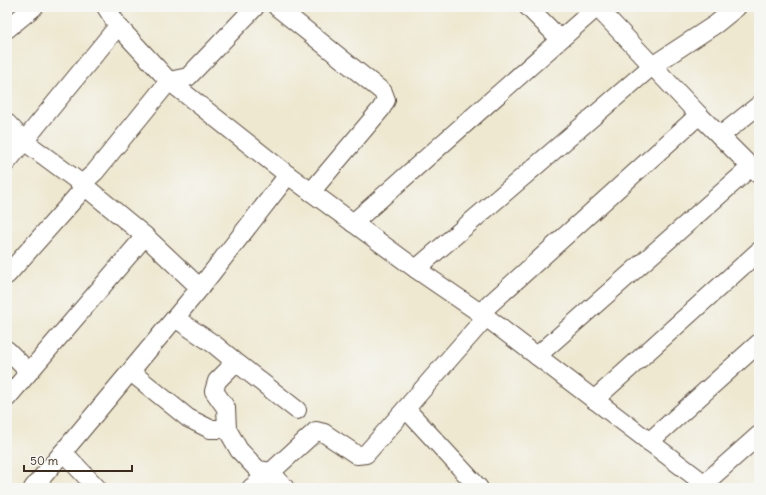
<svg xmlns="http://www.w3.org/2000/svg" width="766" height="495" viewBox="0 0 766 495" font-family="Delius,sans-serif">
  <rect width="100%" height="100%" fill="#f6f6f2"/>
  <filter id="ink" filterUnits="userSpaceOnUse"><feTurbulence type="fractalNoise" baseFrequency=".025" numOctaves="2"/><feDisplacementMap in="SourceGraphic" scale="8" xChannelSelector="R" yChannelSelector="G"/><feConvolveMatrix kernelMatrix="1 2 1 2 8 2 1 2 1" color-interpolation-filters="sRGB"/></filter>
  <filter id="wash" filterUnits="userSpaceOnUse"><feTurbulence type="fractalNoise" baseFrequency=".012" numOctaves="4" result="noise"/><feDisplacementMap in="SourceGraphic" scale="16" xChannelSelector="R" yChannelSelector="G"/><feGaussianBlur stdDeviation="0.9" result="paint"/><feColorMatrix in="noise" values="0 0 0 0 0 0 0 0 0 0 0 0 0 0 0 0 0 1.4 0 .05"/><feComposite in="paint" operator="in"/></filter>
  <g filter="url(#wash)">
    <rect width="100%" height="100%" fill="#eee8d0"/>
  </g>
  <g filter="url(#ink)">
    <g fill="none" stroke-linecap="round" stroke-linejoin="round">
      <g stroke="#564639" stroke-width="20">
        <g id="minor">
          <path d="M106 7 118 26 169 81 288 175 416 269 486 317 710 488"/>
          <path d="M277 7 383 92 386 100 381 109 311 192"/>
          <path d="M528 7 560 39"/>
          <path d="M597 7 699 115 758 174"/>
          <path d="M7 29 34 7"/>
          <path d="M7 123 24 141 82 184 145 236 200 288"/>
          <path d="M720 136 759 105"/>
          <path d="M7 162 118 26"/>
          <path d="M82 184 95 172 169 81 188 77 255 7"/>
          <path d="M353 223 597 7"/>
          <path d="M416 269 652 66 716 24 737 7"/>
          <path d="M7 275 85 187"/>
          <path d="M480 313 699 115"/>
          <path d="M175 318 215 345 232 359 229 369 217 381 214 391 226 408 227 429 239 450 258 470 271 472 285 488"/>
          <path d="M7 350 29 372"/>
          <path d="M537 356 751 167"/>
          <path d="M232 359 297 410"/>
          <path d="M131 372 188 418 210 429H227"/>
          <path d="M7 398 145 236"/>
          <path d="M594 400 759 251"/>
          <path d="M406 409 479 488"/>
          <path d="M649 442 759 343"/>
          <path d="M63 452 97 488"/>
          <path d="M704 484 759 435"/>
          <path d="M33 488 200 288 288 175"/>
          <path d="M251 488 271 472 316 431 324 433 357 455 366 454 486 317"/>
        </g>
      </g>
      <use href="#minor" stroke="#fff" stroke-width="18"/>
    </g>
  </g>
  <rect width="766" height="495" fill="none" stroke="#f6f6f2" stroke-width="24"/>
  <path d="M24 465v6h108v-6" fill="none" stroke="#3b2a1e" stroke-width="2"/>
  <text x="30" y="465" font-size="12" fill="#3b2a1e" stroke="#f6f6f2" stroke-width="3" paint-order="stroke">50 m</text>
</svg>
